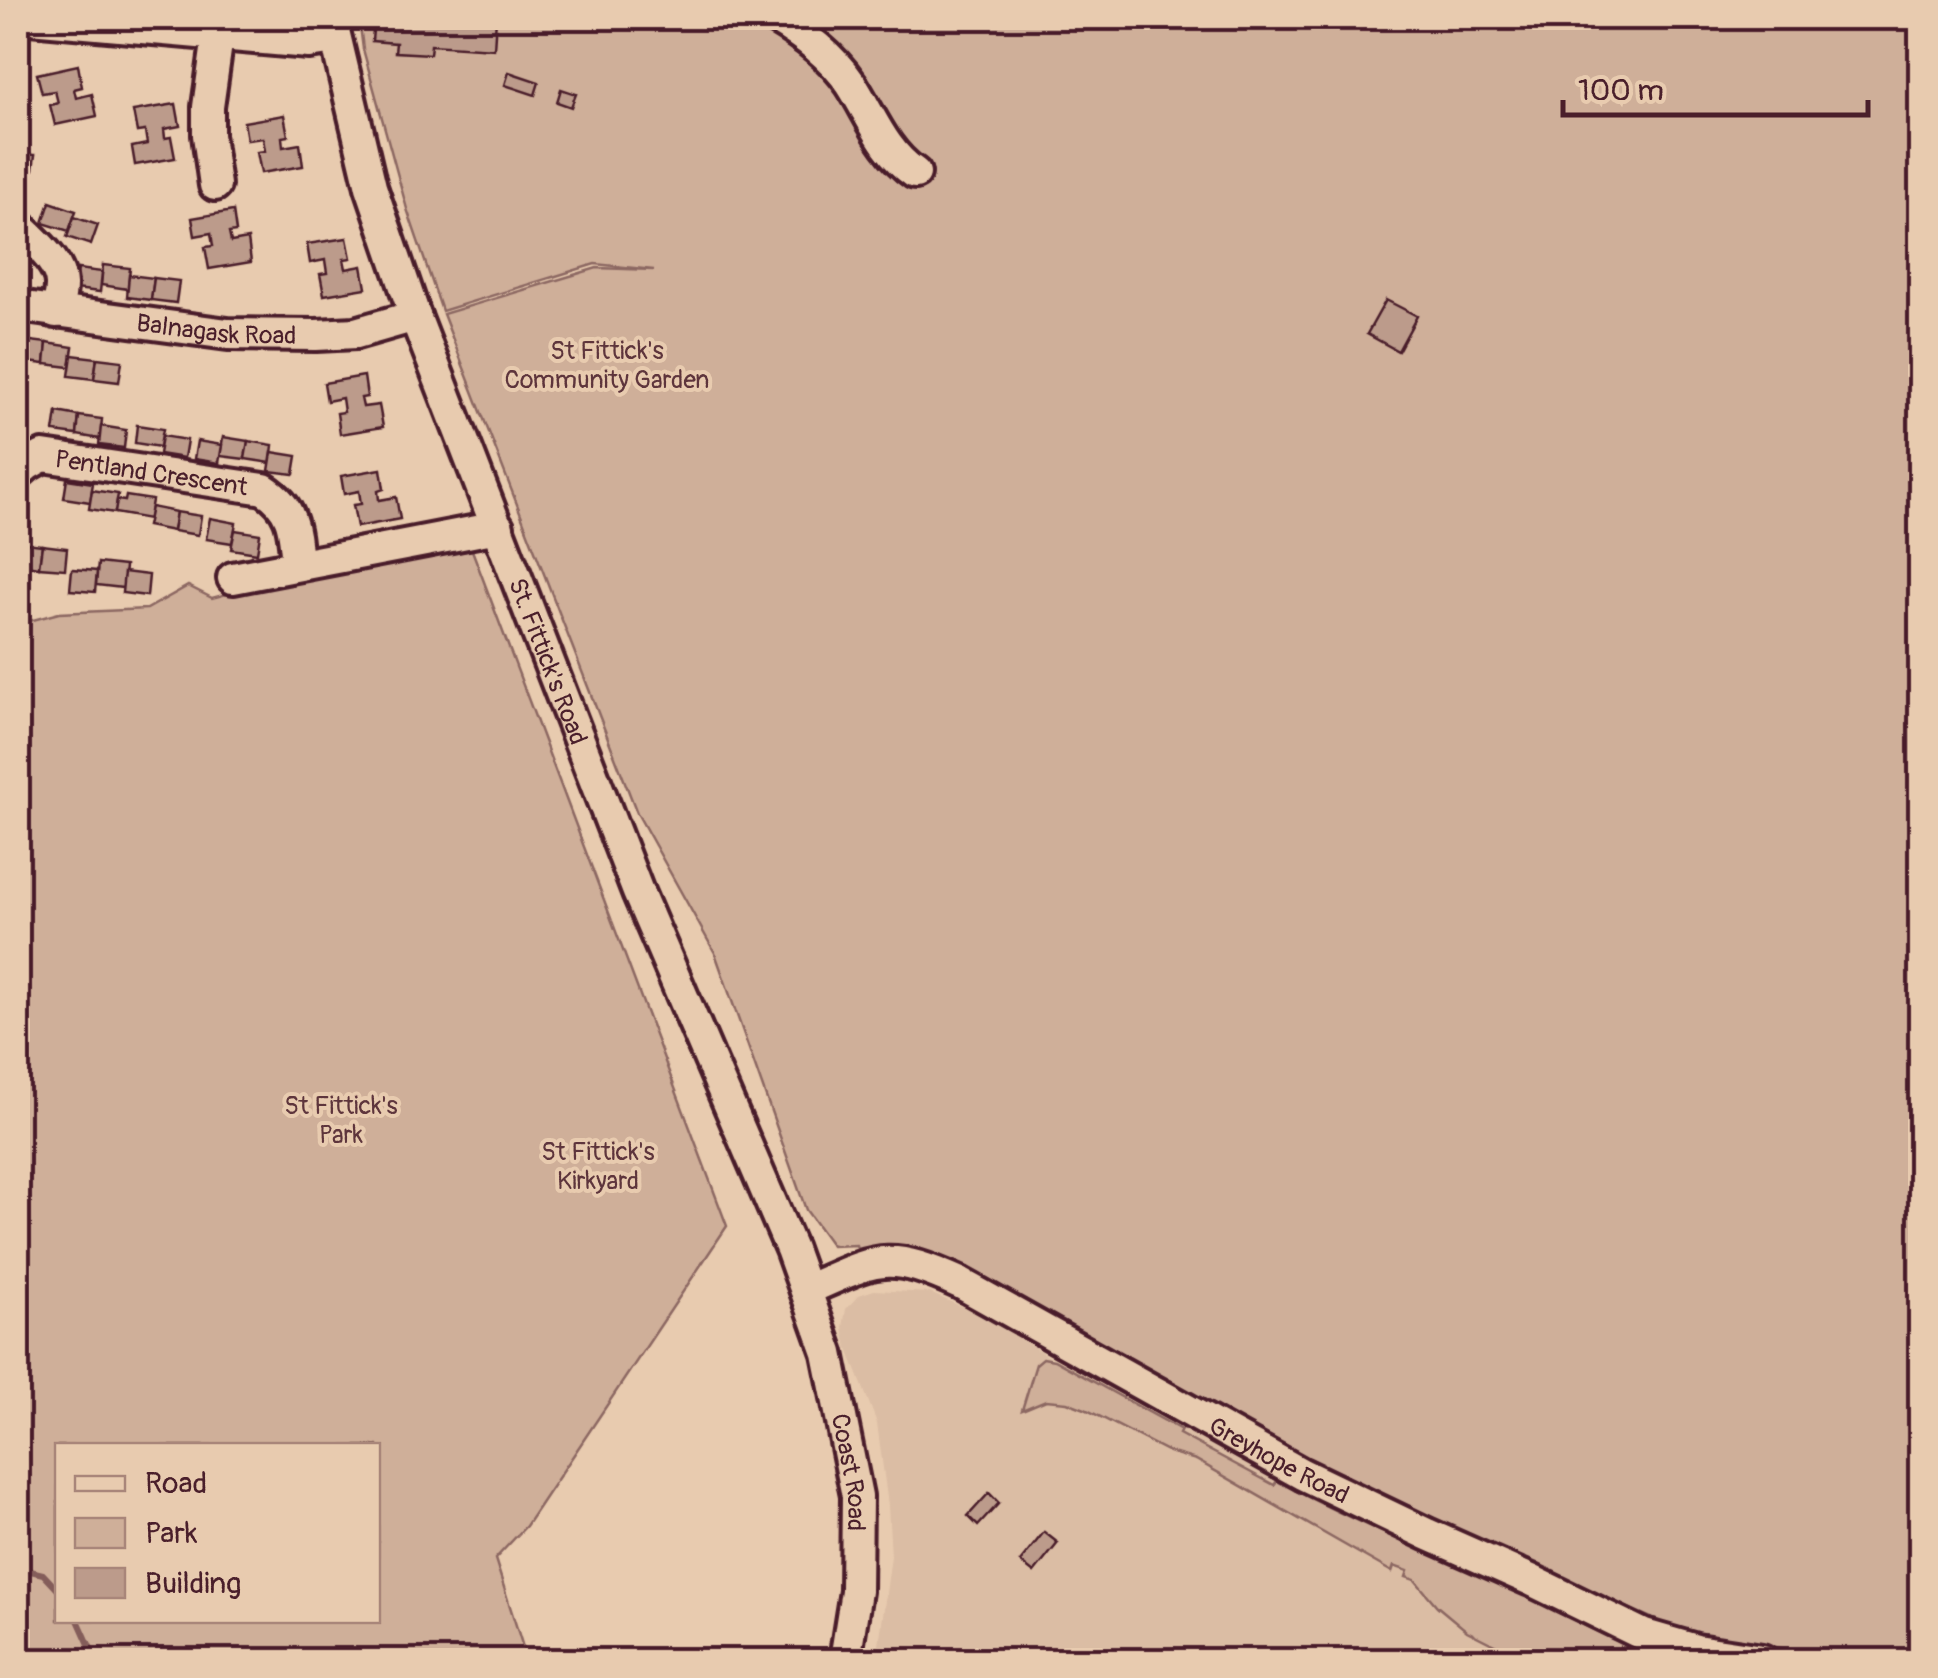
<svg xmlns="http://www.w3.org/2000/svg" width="1938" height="1678" viewBox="0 0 1938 1678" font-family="Pangolin,sans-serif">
  <rect width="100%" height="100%" fill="#e8cbaf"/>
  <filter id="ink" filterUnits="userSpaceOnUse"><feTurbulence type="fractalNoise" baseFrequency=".01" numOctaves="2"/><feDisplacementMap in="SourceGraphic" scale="20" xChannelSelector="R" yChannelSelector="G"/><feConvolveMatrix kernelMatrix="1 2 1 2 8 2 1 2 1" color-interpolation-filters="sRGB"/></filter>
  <g filter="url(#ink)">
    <path fill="#dbbda4" d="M874 1290 930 1293 986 1317 1054 1360 1340 1515 1507 1587 1627 1646 1665 1660H877L891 1556 888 1505 877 1423 846 1344 843 1327 846 1309 859 1295Z"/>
    <g fill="#cfaf99" stroke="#8c6762" stroke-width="2.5" fill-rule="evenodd">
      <path d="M359 18H1920V1660H1849L1679 1630 1411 1514 1278 1449 934 1257 859 1255 856 1245 832 1246 806 1210 715 953 637 813 443 314 597 268 654 270 595 264 442 311 407 209 363 49Z"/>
      <path d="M472 550 727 1226 526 1526 495 1559 527 1660H18V624L59 613 147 609 188 586 212 598 264 584ZM58 1446H378V1620H58Z"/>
      <path d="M1043 1358 1054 1360 1181 1430 1179 1434 1274 1485 1277 1481C1351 1521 1429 1552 1506 1587 1559 1611 1610 1642 1665 1660H1524L1467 1631 1437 1606 1415 1580 1406 1577 1408 1571 1394 1566 1392 1572 1196 1460 1169 1452 1085 1409 1067 1402 1046 1400 1022 1410 1036 1364Z"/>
    </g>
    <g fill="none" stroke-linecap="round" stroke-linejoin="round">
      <g stroke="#845d5a" stroke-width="6">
        <path d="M18 1568 43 1574 58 1590"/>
        <path d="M78 1620 96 1660"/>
      </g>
    </g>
    <g fill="#bc9b8b" stroke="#4a1f2b" stroke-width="2.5">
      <path d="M374 18H496L494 49 431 45 430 54 395 52 396 43 372 41Z"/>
      <path d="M78 65 82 87 74 89 76 98 92 94 97 116 55 125 50 105 58 103 55 91 42 93 37 74Z"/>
      <path d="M509 72 539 82 535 95 505 85Z"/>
      <path d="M561 89 576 94 571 107 557 102Z"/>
      <path d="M176 104 180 126 164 129 165 138 171 137 175 158 135 165 132 147 147 144 145 131 137 132 133 111Z"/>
      <path d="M284 115 288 136 282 137 283 147 300 144 303 166 261 173 257 152 265 151 263 138 247 140 244 122Z"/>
      <path d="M18 153 35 155 32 176 18 174Z"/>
      <path d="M50 202 76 211 69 231 43 223Z"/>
      <path d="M233 211 236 232 229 233 231 242 248 239 251 262 209 269 205 247 213 246 211 233 195 236 192 218Z"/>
      <path d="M74 217 98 225 91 245 67 237Z"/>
      <path d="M347 238 351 258 344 259 346 269 362 266 366 288 324 295 320 274 327 273 325 260 310 263 307 244Z"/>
      <path d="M103 265 130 268 128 289 101 285Z"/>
      <path d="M78 269 102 272 100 292 75 289Z"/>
      <path d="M129 275 154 278 151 300 127 297Z"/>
      <path d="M154 278 179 281 176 303 151 300Z"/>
      <path d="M1386 300 1417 316 1398 351 1367 334Z"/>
      <path d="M23 340 47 343 45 364 20 361Z"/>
      <path d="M47 343 73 347 70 367 45 364Z"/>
      <path d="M72 355 97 358 94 379 69 376Z"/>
      <path d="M97 358 122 361 119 382 94 379Z"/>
      <path d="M364 376 367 397 361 398 363 407 379 405 383 427 340 434 337 413 344 412 342 398 327 401 324 383Z"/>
      <path d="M57 412 79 416 77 435 54 432Z"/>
      <path d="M79 416 102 419 100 439 77 435Z"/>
      <path d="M137 425 163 429 160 447 135 443Z"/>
      <path d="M101 426 126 430 124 448 99 445Z"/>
      <path d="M162 436 187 440 184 458 159 454Z"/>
      <path d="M223 437 248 441 245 459 220 456Z"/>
      <path d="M197 441 222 445 219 463 194 459Z"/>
      <path d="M248 441 273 445 271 463 245 459Z"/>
      <path d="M272 452 297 456 294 474 269 471Z"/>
      <path d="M381 469 384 489 378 491 379 500 396 497 400 519 357 527 353 505 361 504 359 491 344 494 341 476Z"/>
      <path d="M67 479 93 483 90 502 64 498Z"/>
      <path d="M92 490 118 494 115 513 89 509Z"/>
      <path d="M126 496 152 500 149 519 115 513 117 500 125 501Z"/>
      <path d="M151 507 176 512 173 531 147 526Z"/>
      <path d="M176 512 201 516 198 535 173 531Z"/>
      <path d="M210 518 236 523 232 543 206 539Z"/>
      <path d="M235 530 260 534 257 553 231 549Z"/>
      <path d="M18 542 42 545 39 567 18 564Z"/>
      <path d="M42 545 67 548 65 569 39 567Z"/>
      <path d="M98 563 125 566 123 588 96 585Z"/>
      <path d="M72 569 97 571 95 592 70 590Z"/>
      <path d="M124 572 149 575 147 596 122 593Z"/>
      <path d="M989 1493 999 1503 978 1526 968 1516Z"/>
      <path d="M1044 1532 1058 1543 1034 1573 1020 1562Z"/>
    </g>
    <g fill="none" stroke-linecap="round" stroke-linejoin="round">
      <g stroke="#4a1f2b" stroke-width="38">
        <g id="minor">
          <path d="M30 18 309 43 335 39"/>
          <path id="s1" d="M331 18 371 187 415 316 638 892 791 1249 828 1353 857 1496 856 1591 845 1660"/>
          <path d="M775 18C805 36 831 55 851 84 871 115 884 152 915 173"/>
          <path d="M215 185 208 135V107L218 36"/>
          <path d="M18 225C33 240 62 263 61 286 61 295 58 304 56 312"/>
          <path id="s2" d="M18 306 228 334 316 335 356 333 415 316"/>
          <path id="s3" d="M18 473 27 465 43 456 264 489C295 509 294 532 297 565"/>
          <path d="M233 578 498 527"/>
          <path id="s4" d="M806 1290C878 1259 885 1249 960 1283L1302 1474 1427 1534 1531 1580 1644 1635 1696 1650 1762 1660"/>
        </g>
      </g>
      <use href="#minor" stroke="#e8cbaf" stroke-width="30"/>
    </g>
  </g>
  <g text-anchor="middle" stroke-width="8" stroke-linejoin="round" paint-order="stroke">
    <g font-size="25" fill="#4a1f2b" stroke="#e8cbaf">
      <text dy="9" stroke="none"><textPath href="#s2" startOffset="200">Balnagask Road</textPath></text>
      <text dy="9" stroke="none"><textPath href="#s3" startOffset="140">Pentland Crescent</textPath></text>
      <text dy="9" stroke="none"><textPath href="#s1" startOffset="680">St. Fittick's Road</textPath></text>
      <text dy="9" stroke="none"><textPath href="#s4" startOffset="528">Greyhope Road</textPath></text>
      <text dy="9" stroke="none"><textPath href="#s1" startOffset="1548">Coast Road</textPath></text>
    </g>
    <g font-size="25" fill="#5e353c" stroke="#e8cbaf">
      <text x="607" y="359">St Fittick's<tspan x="607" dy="29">Community Garden</tspan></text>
      <text x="341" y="1114">St Fittick's<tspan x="341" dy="29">Park</tspan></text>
      <text x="598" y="1160">St Fittick's<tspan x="598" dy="29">Kirkyard</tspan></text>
    </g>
  </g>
  <rect width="1938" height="1678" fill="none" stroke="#e8cbaf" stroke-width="60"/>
  <rect x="30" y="30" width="1878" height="1618" fill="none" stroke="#4a1f2b" stroke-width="4" filter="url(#ink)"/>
  <rect x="55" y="1443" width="325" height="180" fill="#e8cbaf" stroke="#a9867a" stroke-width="2.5"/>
  <rect x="75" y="1476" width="50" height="15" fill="#e8cbaf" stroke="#a9867a" stroke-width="2.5"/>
  <text x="145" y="1493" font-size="30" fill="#4a1f2b">Road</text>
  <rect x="75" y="1518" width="50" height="30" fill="#cfaf99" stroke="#a9867a" stroke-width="2.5"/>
  <text x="145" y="1543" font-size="30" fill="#4a1f2b">Park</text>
  <rect x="75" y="1568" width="50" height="30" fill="#bc9b8b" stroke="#a9867a" stroke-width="2.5"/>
  <text x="145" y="1593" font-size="30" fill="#4a1f2b">Building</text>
  <path d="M1563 100v15h305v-15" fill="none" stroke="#4a1f2b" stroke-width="5"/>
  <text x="1578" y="100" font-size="30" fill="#4a1f2b" stroke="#e8cbaf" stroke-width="8" paint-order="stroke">100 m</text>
</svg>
